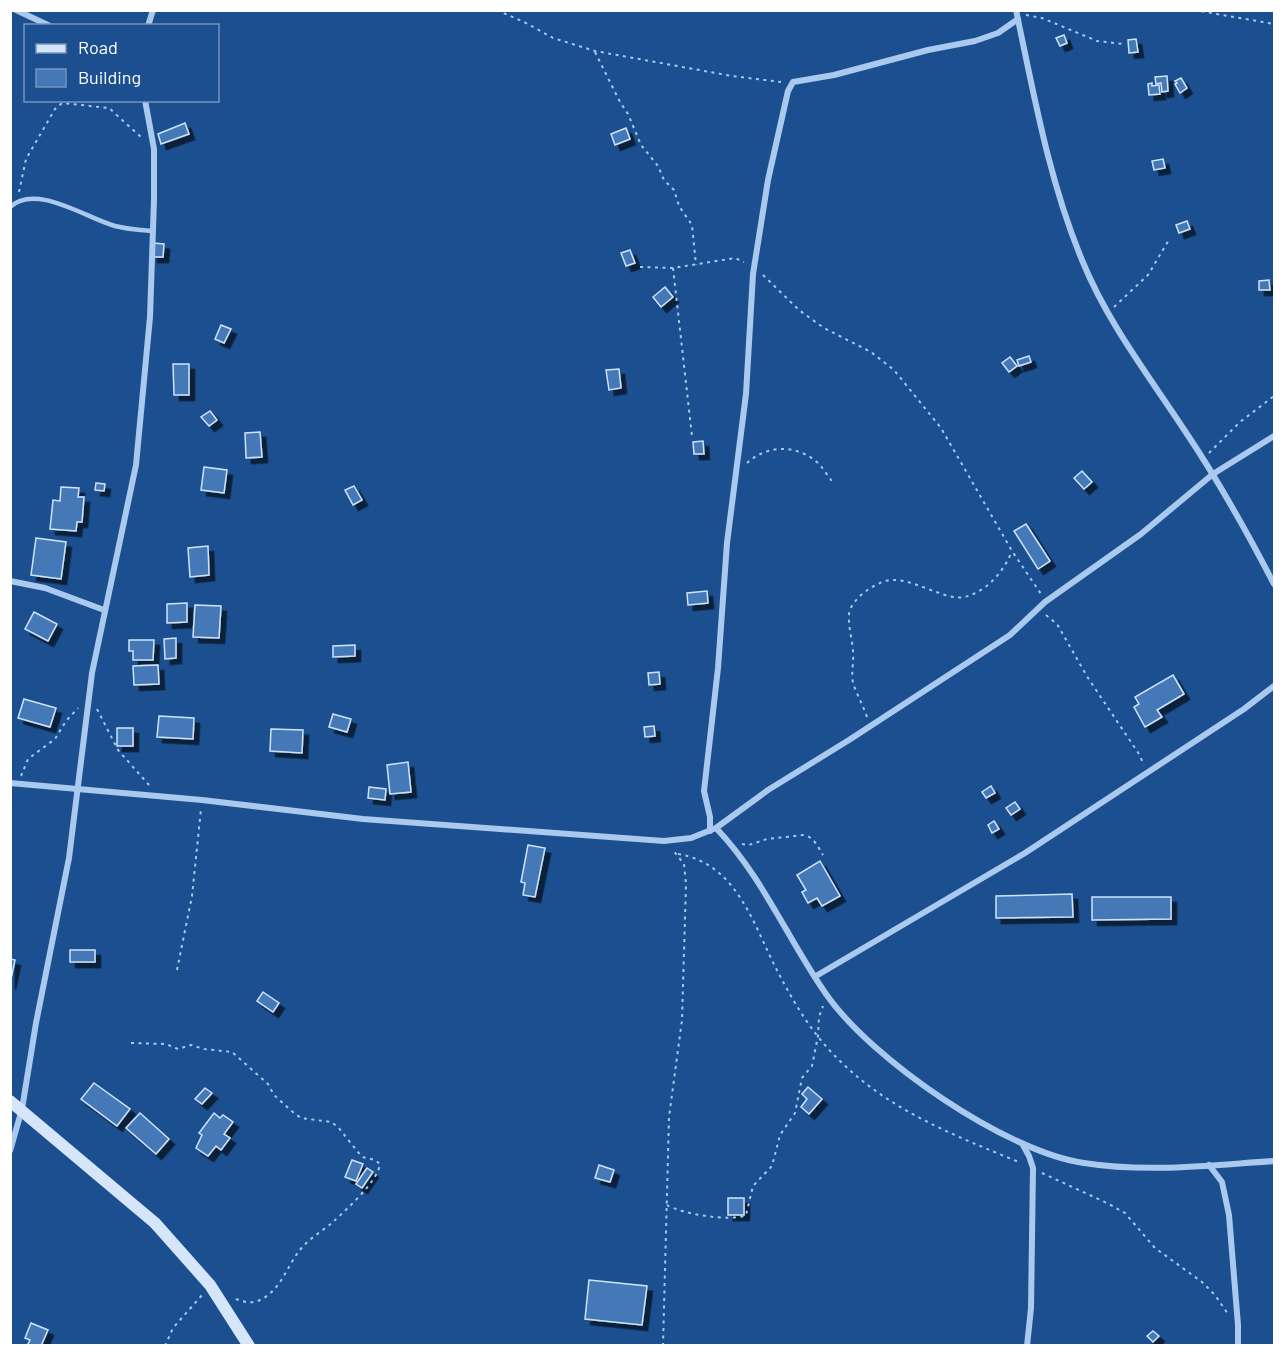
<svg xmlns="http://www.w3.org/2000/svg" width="1285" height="1356" viewBox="0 0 1285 1356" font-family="Barlow,sans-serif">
  <defs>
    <filter id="shadow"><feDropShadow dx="5.5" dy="5.5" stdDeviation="0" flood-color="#0009"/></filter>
  </defs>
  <rect width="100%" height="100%" fill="#1b4f8f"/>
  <g fill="#4478b7" stroke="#cfe3fa" stroke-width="1.5" filter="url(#shadow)">
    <path d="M1064 35 1067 43 1060 46 1056 38Z"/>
    <path d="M1136 39 1138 52 1129 53 1128 40Z"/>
    <path d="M1167 76 1168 91 1162 92 1161 83 1156 84 1155 77Z"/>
    <path d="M1181 78 1187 88 1180 93 1175 84 1177 83 1175 81Z"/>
    <path d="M1152 83V86L1159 85 1160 94 1149 95 1148 84Z"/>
    <path d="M185 123 189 134 161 144 158 134Z"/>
    <path d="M626 128 630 139 615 145 611 134Z"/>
    <path d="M1163 159 1165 168 1154 170 1152 161Z"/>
    <path d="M1187 221 1190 229 1179 233 1176 225Z"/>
    <path d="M153 243 164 244 163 257H152Z"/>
    <path d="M630 250 635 263 626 266 621 253Z"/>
    <path d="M1269 280 1270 290H1259V281Z"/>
    <path d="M665 287 673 297 661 307 653 297Z"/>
    <path d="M221 325 231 329 224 343 215 339Z"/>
    <path d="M1029 356 1031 362 1019 366 1017 360Z"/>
    <path d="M1010 357 1017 366 1009 372 1002 363Z"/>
    <path d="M173 364H189V395H174Z"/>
    <path d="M619 369 621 388 609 390 606 370Z"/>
    <path d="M210 411 217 420 209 426 201 417Z"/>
    <path d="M260 432 262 457 246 458 245 433Z"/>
    <path d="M703 441 704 454H694L693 442Z"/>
    <path d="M204 467 227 470 224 493 201 490Z"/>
    <path d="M1082 471 1092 482 1084 489 1074 478Z"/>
    <path d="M96 483 105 484 104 491 95 490Z"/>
    <path d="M354 486 362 500 353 505 345 490Z"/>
    <path d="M61 487 79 488 78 497H84L82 522H77L76 531 50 529 53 500 60 501Z"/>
    <path d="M1026 524 1050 561 1038 569 1014 531Z"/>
    <path d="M36 538 66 542 61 579 31 575Z"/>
    <path d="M208 546 209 575 190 577 188 548Z"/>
    <path d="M707 591 708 603 688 605 687 593Z"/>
    <path d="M187 603V622L167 623V604Z"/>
    <path d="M195 605 221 606 219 638 193 637Z"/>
    <path d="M34 612 57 624 48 641 25 629Z"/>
    <path d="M176 638V658L165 659 164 639Z"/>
    <path d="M129 640H154L153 660H133V651H129Z"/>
    <path d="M355 645V656L333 657V646Z"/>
    <path d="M158 665 159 684 134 685 133 666Z"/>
    <path d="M659 672 660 684 649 685 648 673Z"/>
    <path d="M1173 675 1184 694 1157 710 1162 717 1145 727 1134 707 1139 704 1135 697Z"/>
    <path d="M24 699 56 708 50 727 18 718Z"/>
    <path d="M333 714 351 719 347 732 329 727Z"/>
    <path d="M159 716 194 718 193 739 157 737Z"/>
    <path d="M654 726 655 736 645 737 644 727Z"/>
    <rect x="117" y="728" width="16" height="18"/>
    <path d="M271 729 303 730 302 753 270 751Z"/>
    <path d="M408 762 411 792 390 794 387 765Z"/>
    <path d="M991 786 995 793 986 798 982 792Z"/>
    <path d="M369 787 386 789 385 800 368 798Z"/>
    <path d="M1015 802 1020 809 1011 815 1006 808Z"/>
    <path d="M994 821 999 829 992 833 988 825Z"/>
    <path d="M528 845 545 848 535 897 523 895 525 883 521 882Z"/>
    <path d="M820 861 840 896 822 906 817 898 808 903 802 892 806 890 797 875Z"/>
    <path d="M1072 894 1073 917 996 918V896Z"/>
    <path d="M1092 897H1171V919L1092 920Z"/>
    <rect x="70" y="950" width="25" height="12"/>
    <path d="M10 959 15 960 10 984Z"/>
    <path d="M263 992 279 1003 273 1012 257 1001Z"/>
    <path d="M94 1083 130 1109 117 1126 81 1099Z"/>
    <path d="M808 1087 822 1099 809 1114 801 1107 807 1099 802 1094Z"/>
    <path d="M205 1088 212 1093 202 1104 195 1099Z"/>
    <path d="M140 1113 169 1139 156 1154 126 1128Z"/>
    <path d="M214 1113 220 1118 223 1115 233 1122 224 1134 230 1138 221 1150 216 1146 208 1156 196 1148 202 1135 199 1133Z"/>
    <path d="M352 1160 363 1164 356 1181 345 1177Z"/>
    <path d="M599 1165 614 1170 610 1182 595 1178Z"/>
    <path d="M367 1168 373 1172 362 1188 356 1184Z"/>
    <rect x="728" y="1198" width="16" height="17"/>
    <path d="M589 1280 647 1286 642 1325 585 1319Z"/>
    <path d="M31 1323 48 1330 41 1346H27L30 1340 25 1338Z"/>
    <path d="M1153 1331 1159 1336 1153 1342 1147 1336Z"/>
  </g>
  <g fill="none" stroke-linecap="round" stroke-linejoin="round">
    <g stroke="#a9c9ee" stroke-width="2" stroke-dasharray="3 4.5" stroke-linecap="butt">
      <path d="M497 10 526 23 553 38 595 51 732 76 781 82"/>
      <path d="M1194 10 1274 24"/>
      <path d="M1026 15 1042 18 1097 41 1123 44"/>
      <path d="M595 52 620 102 628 114 641 145 658 166 664 180 674 190 679 206 692 225 696 265"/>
      <path d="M19 192 26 159 55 109 62 103 109 108 142 138"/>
      <path d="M640 267 673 268 735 258 744 262"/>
      <path d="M673 268 692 436"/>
      <path d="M763 275 799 310 824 328 871 352 894 370 941 428 1012 551 1041 594"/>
      <path d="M1114 307 1148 275 1170 238"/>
      <path d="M1209 453 1240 422 1274 396"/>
      <path d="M747 463C766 446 792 444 813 459 821 464 826 474 832 481"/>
      <path d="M1046 615 1057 624 1088 678 1139 754 1144 765"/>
      <path d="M97 709 118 750 149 785"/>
      <path d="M867 717C863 705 857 695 853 683 851 673 854 661 853 651 852 638 848 626 849 614 851 598 879 579 894 580 916 580 947 601 964 597 987 592 1004 571 1012 551"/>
      <path d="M21 776 28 759 55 739 66 721 78 708"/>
      <path d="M742 844 749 845 767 839 804 835C814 837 818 847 823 855"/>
      <path d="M678 854C739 864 754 928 779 974 795 1005 814 1036 839 1060 890 1111 956 1136 1021 1163"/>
      <path d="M177 970 192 896 201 809"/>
      <path d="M131 1043 166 1044 178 1049 191 1045 204 1049 232 1052 268 1084 274 1095 294 1113 301 1118 331 1122 338 1127 362 1157 375 1160 380 1164C378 1181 347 1209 334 1221 323 1231 309 1238 299 1251 287 1267 280 1291 260 1300 250 1305 242 1301 233 1298"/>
      <path d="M1042 1173 1107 1203 1125 1213 1155 1248 1202 1282 1215 1295 1228 1314"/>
      <path d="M667 1205C682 1214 730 1222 746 1215L753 1186 772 1166 780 1135 795 1113 802 1078 812 1066 818 1036 819 1017 823 1006"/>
      <path d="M165 1346 173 1328 203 1294"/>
      <path d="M663 1346 669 1117 682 1020 686 884 684 864 672 849"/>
    </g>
    <path stroke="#a9c9ee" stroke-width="4.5" d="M10 207C36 183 86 218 115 226 126 229 140 230 152 231"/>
    <g stroke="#a9c9ee" stroke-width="6">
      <path d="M16 10 50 26"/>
      <path d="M1016 10C1034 95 1049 181 1082 260 1107 322 1149 376 1185 431 1218 480 1247 532 1274 584"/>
      <path d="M148 26 153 10"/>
      <path d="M10 581 45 588 104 610"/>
      <path d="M10 783 202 800 363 819 664 841 691 838 716 828C763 877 788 940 826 994 871 1059 1006 1152 1084 1163 1147 1173 1211 1165 1274 1161"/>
      <path d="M716 828 768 790 849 740 1010 635 1045 602 1141 534 1213 474 1274 436"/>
      <path d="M710 831V817L704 791 718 668 727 543 746 394 753 274 768 180 788 91 793 82 834 75 928 50 975 41 998 33 1018 19"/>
      <path d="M816 976 1025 853 1244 709 1274 686"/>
      <path d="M1023 1145 1029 1156 1033 1168 1031 1308 1027 1346"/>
      <path d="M10 1151 22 1109 36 1023 69 858 92 673 136 465 150 317 154 200V149L145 100"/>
      <path d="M1209 1165 1222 1182 1229 1215 1238 1325V1346"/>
    </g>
    <path stroke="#d6e6fa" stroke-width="12" d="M10 1101 155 1223 210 1285 249 1346"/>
  </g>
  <rect width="1285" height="1356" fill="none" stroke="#ffffff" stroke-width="24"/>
  <rect x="24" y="24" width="195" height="78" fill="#1b4f8f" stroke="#7695bc" stroke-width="1.5"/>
  <rect x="36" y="44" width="30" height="9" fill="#d6e6fa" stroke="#7695bc" stroke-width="1.5"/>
  <text x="78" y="54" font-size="18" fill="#ffffff">Road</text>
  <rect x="36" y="69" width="30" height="18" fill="#4478b7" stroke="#7695bc" stroke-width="1.5"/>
  <text x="78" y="84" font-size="18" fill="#ffffff">Building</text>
</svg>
